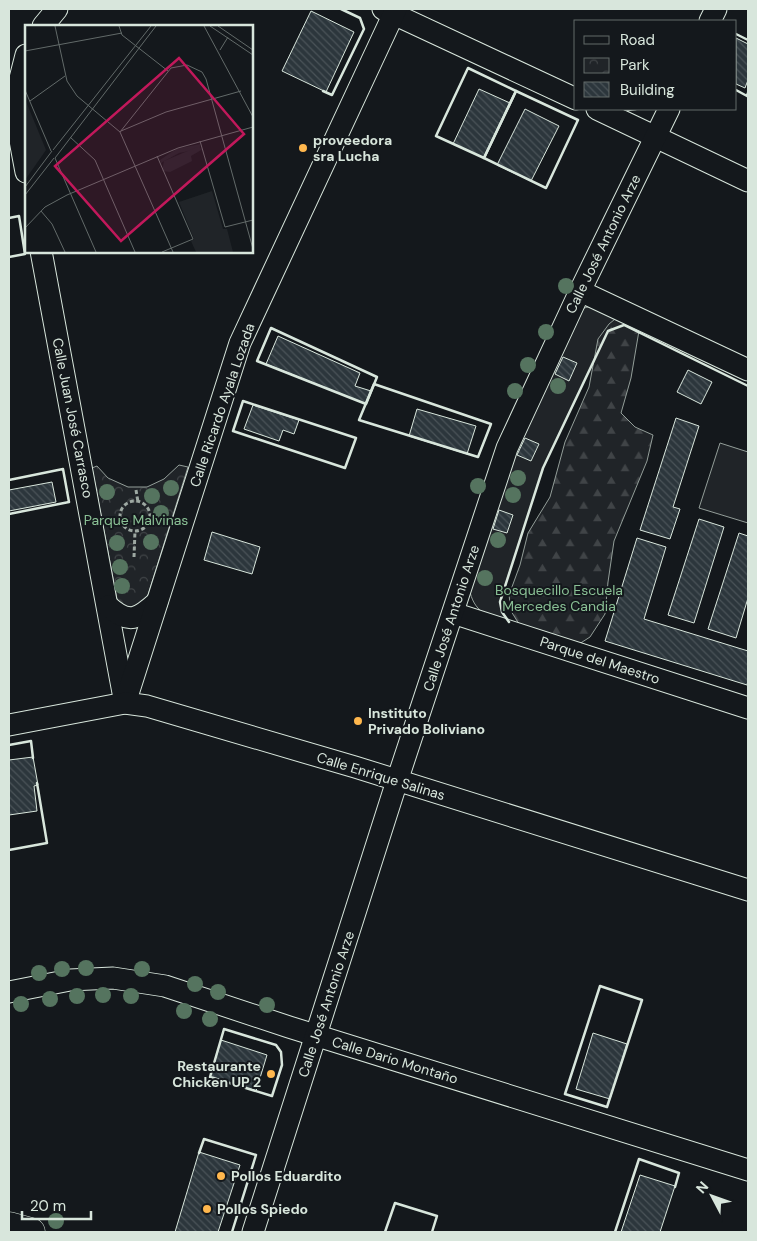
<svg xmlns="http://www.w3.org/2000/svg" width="757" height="1241" viewBox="0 0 757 1241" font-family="'DM Sans',sans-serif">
  <defs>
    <pattern id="forest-firs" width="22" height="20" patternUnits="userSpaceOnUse" patternTransform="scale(1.25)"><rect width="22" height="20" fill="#202428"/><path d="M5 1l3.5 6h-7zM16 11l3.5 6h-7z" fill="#404447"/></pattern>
    <pattern id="park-crowns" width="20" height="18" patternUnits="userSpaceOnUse" patternTransform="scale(1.25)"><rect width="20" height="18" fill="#202428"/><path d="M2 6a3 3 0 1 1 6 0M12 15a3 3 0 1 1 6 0" fill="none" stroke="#404447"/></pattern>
    <pattern id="building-back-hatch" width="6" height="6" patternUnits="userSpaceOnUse" patternTransform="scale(1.25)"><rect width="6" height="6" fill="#2c363c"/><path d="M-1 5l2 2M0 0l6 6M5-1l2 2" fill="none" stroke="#4a5358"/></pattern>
  </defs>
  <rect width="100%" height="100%" fill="#14181c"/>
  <g fill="#202428" stroke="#939e99">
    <path d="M591 306 612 315 624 325 608 331 543 468 500 602 502 612 509 622C487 616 474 613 469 588L508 465 581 309Z"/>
    <path d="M720 443 748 452V523L699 508Z"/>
  </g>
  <path fill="url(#forest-firs)" stroke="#939e99" d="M631 306 642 313 631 378 621 413 635 427 653 435 647 461 614 541 608 582 605 614 590 637 562 655 530 642 511 611 509 595 520 565 528 533 550 497 565 442 589 387 598 339 609 324Z"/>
  <path fill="url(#park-crowns)" stroke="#939e99" d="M179 465 188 467 147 598C136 609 127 611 117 599L92 468 97 466 108 478 128 487H147L164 479Z"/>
  <g fill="url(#building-back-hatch)" stroke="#d8e6dc">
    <path d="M311 11 354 32 326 92 282 71Z"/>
    <path d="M736 38 748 44V80L745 88 736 84Z"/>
    <path d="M479 89 510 103 484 158 453 144Z"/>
    <path d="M525 109 559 126 531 181 497 165Z"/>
    <path d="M278 336 360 373 355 386 371 391 366 404 266 364Z"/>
    <path d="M563 357 577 363 569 381 555 374Z"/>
    <path d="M688 370 712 382 701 404 677 392Z"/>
    <path d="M253 405 299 420 294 434 283 430 279 441 244 429Z"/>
    <path d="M417 409 476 426 467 454 409 436Z"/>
    <path d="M676 418 699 426 673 507 680 509 670 539 640 530Z"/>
    <path d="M525 438 539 444 531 461 517 455Z"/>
    <path d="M52 482 56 502 9 511V490Z"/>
    <path d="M499 510 513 515 507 533 493 529Z"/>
    <path d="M699 519 724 527 694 623 668 615Z"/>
    <path d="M212 532 260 547 252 574 204 560Z"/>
    <path d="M739 533 748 536V598L736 638 708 629Z"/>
    <path d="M637 538 666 547 644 619 748 651V680L747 685 605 641Z"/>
    <path d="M33 757 38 785 34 786 37 811 9 815V760Z"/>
    <path d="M593 1033 627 1044 610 1099 576 1089Z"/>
    <path d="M221 1040 267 1055 256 1091 210 1077Z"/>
    <path d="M199 1152 240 1165 218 1232H175Z"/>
    <path d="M640 1175 675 1186 660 1232H621Z"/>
  </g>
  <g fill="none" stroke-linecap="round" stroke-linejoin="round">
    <g stroke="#d8e6dc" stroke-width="23">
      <g id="minor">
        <path d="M383 9 576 99"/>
        <path d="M710 21 716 9"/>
        <path d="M43 26 57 9"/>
        <path d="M26 55 16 94V119L26 172"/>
        <path d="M597 109 748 181"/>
        <path d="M41 251 124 698"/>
        <path d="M580 291 748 370"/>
        <path d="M108 606C129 625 138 619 157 602"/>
        <path d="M453 613 748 708"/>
        <path d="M125 703 240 343 396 9"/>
        <path d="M9 725 125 703 147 706 355 767 748 890"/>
        <path d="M9 992 70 980 113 978 165 986 289 1027 748 1170"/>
        <path d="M253 1232 397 781 507 448 580 291 669 109"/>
      </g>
    </g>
    <g stroke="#d8e6dc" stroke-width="29">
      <path id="secondary" d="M9 1226 31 1232"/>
    </g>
    <g stroke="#9da8a2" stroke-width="3" stroke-dasharray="4 2.5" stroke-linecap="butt">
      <path d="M136 490 138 502"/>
      <circle cx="135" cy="516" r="15"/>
      <path d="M134 557 135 531"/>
    </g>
    <use href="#minor" stroke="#14181c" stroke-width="21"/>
    <use href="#secondary" stroke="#14181c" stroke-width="28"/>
    <g stroke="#d8e6dc" stroke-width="2.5">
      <path d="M736 34 748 40"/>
      <path d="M468 68 516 91 484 158 436 136Z"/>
      <path d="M736 90 747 96 748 93"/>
      <path d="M323 91 332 95 364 29 360 18 341 9"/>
      <path d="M516 91 578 120 546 188 484 158Z"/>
      <path d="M624 109 628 110 636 109"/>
      <path d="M9 218 19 216 25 254 9 257"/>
      <path d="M271 328 377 377 366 404 257 361Z"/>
      <path d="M374 384 491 424 478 457 359 420Z"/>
      <path d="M243 401 356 438 345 468 233 431Z"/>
      <path d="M9 480 63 469 69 502 9 514"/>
      <path d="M509 622 502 612 500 602 543 468 608 331 624 325 748 386"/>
      <path d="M9 745 31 741 33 758"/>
      <path d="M9 850 47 843 37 783"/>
      <path d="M600 986 642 1000 607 1107 565 1094Z"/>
      <path d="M224 1029 276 1045 281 1052 282 1065 272 1096 210 1077Z"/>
      <path d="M199 1153 204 1139 256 1155 232 1232"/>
      <path d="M385 1232 395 1203 437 1216 432 1232"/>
      <path d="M615 1232 639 1159 679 1173 675 1187"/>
    </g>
  </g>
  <g fill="#55745f">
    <circle cx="566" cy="286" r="8"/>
    <circle cx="546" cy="332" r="8"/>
    <circle cx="528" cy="365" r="8"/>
    <circle cx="558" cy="386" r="8"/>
    <circle cx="515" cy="391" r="8"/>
    <circle cx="518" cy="478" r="8"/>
    <circle cx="478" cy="486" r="8"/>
    <circle cx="171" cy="488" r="8"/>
    <circle cx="107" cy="492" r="8"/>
    <circle cx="513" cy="495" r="8"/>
    <circle cx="152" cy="496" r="8"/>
    <circle cx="161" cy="513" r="8"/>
    <circle cx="498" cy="540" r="8"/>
    <circle cx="151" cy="542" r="8"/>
    <circle cx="117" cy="543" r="8"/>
    <circle cx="120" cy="567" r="8"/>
    <circle cx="485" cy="578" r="8"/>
    <circle cx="122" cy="586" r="8"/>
    <circle cx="86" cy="968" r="8"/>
    <circle cx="62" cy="969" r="8"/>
    <circle cx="142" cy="969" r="8"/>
    <circle cx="39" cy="973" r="8"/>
    <circle cx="195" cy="984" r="8"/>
    <circle cx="218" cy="992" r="8"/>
    <circle cx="103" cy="995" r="8"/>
    <circle cx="77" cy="996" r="8"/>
    <circle cx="131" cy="996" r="8"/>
    <circle cx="50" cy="999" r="8"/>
    <circle cx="21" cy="1004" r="8"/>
    <circle cx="267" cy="1005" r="8"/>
    <circle cx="184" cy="1011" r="8"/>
    <circle cx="210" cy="1019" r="8"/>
    <circle cx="56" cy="1221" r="8"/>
  </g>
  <g fill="#ffb74d" stroke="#14181c" stroke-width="2">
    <circle cx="303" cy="148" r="5"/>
    <circle cx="358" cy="721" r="5"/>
    <circle cx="271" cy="1074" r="5"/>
    <circle cx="221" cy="1176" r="5"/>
    <circle cx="207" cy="1209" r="5"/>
  </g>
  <g text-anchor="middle" stroke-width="4" stroke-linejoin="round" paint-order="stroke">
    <g font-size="14" font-weight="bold" fill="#d8e6dc" stroke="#14181c" text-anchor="start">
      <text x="313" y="145">proveedora<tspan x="313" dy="16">sra Lucha</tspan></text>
      <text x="368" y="718">Instituto<tspan x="368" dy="16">Privado Boliviano</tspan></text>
      <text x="261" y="1071" text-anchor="end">Restaurante<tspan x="261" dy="16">Chicken UP 2</tspan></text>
      <text x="231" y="1181">Pollos Eduardito</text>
      <text x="217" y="1214">Pollos Spiedo</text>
    </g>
    <g font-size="14" fill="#d8e6dc" stroke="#14181c">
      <text transform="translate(603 244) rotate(-64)" y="5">Calle José Antonio Arze</text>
      <text transform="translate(222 405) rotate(-71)" y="5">Calle Ricardo Ayala Lozada</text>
      <text transform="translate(73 418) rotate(79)" y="5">Calle Juan José Carrasco</text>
      <text transform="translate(451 618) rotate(-72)" y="5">Calle José Antonio Arze</text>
      <text transform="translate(600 660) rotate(18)" y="5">Parque del Maestro</text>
      <text transform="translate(381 776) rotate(17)" y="5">Calle Enrique Salinas</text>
      <text transform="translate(326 1004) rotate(-72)" y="5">Calle José Antonio Arze</text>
      <text transform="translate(395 1060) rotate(17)" y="5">Calle Dario Montaño</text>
    </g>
    <g font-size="14" fill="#8ac095" stroke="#14181c">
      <text x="136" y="525">Parque Malvinas</text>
      <text x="559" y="595">Bosquecillo Escuela<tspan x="559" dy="16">Mercedes Candia</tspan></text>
    </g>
  </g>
  <g transform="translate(25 25)">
    <rect width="228" height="228" fill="#14181c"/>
    <path d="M0 74 21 125 0 155ZM175 119V124L154 128 136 138 135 135 151 124Z" fill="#202428"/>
    <path d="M172 122 178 124 166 131 167 136 145 147 137 146 139 136Z" fill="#202428"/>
    <path d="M187 166 198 204H202L208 227H171L166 216 169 214 154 177Z" fill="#202428"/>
    <path fill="none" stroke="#626a69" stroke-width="1" d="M30 1 42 56 52 71 95 107 148 227M94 1 97 10 143 46M179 1 228 92M185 1 228 30M193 1 228 25M195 25 203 12M0 26 97 8M0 65 26 126M5 76 40 51M96 106 141 87 216 66M95 107 146 43 162 40 177 47 181 54 228 224M45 112 70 135 110 227M175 116 200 202 228 195M28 125 126 1M132 131 168 214 137 227M30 133 131 1M30 133 71 227M0 162 27 126M0 170 29 133M16 186 27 199 40 227M0 203 20 182 42 170 153 123 228 102"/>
    <path fill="#c2185b" fill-opacity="0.15" stroke="#c2185b" stroke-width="2.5" d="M154 33 219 109 96 216 30 141Z"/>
    <rect width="228" height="228" fill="none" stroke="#d8e6dc" stroke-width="2.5"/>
  </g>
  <rect width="757" height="1241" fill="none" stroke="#d8e6dc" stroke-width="20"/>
  <rect x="574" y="20" width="162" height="90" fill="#14181c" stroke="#626a69"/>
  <rect x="584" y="36" width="25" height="8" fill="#14181c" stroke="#626a69"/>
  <text x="620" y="45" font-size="15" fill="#d8e6dc">Road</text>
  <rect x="584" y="58" width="25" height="15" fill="url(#park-crowns)" stroke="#626a69"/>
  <text x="620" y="70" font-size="15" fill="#d8e6dc">Park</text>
  <rect x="584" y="82" width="25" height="15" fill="url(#building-back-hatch)" stroke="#626a69"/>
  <text x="620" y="95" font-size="15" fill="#d8e6dc">Building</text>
  <g transform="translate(712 1196) rotate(311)" stroke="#14181c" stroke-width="4" paint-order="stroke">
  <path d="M0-4L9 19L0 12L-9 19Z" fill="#d8e6dc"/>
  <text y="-8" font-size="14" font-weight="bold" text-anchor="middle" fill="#d8e6dc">N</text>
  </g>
  <path d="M22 1211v8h69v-8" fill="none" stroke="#d8e6dc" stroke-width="2.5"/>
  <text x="30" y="1211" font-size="15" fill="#d8e6dc" stroke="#14181c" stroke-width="4" paint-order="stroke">20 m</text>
</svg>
